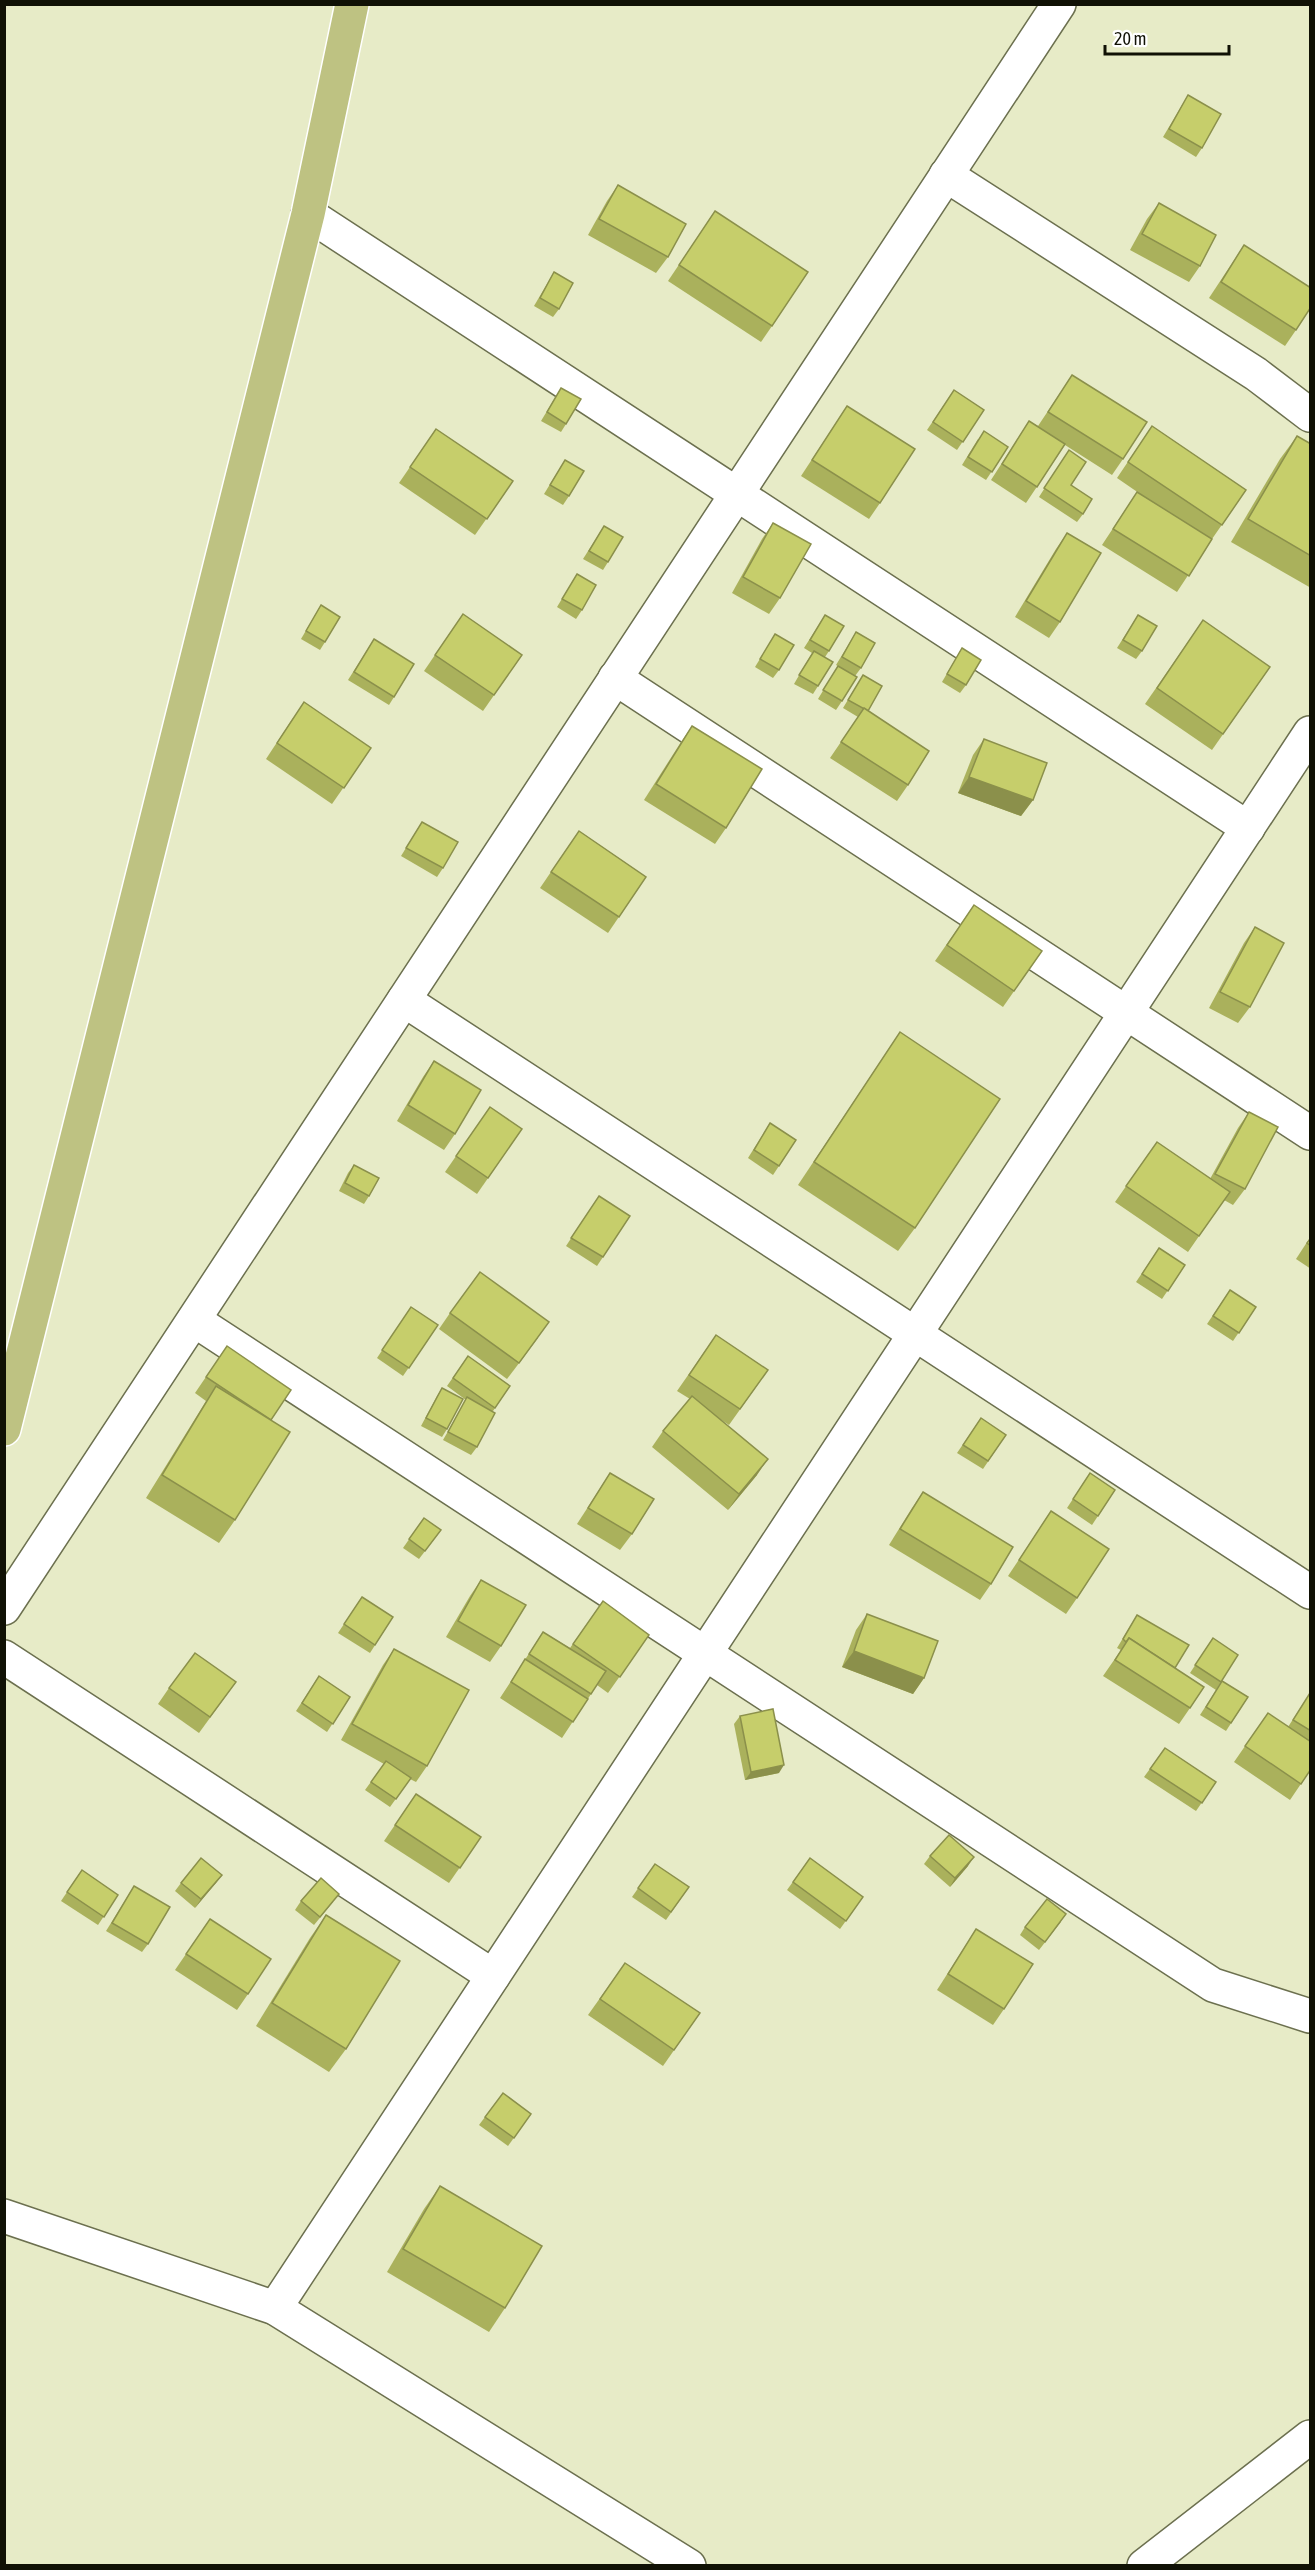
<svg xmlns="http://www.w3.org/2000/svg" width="1315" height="2570" viewBox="0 0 1315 2570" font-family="'Asap Condensed',sans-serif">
  <rect width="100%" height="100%" fill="#e7ebc7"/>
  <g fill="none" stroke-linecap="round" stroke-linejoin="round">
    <g stroke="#6c704f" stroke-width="36">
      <g id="minor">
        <path d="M946 175 1256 374 1310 415"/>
        <path d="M308 214 1248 828"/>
        <path d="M615 678 1310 1133"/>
        <path d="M404 1000 1310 1592"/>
        <path d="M194 1320 1213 1985 1310 2016"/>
        <path d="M4 1608 1059 4"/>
        <path d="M4 1657 493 1976"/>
        <path d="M4 2216 275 2308 689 2566"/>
        <path d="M275 2308 1310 733"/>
        <path d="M1144 2566 1310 2437"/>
      </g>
    </g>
    <g stroke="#fff" stroke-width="36">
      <path id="major" d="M4 1429 308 214 352 4"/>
    </g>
    <use href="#minor" stroke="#fff" stroke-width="33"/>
    <use href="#major" stroke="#bec282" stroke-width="33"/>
  </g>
  <g fill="#aab15c">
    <path d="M1188 95 1202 148 1196 157 1163 137Z"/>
    <path d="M618 185 668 257 656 273 588 235 607 201Z"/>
    <path d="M1159 203 1200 266 1189 282 1130 250 1147 219Z"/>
    <path d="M715 211 772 326 761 342 668 281Z"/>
    <path d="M1244 245 1296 330 1285 346 1209 298Z"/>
    <path d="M554 272 559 309 553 317 534 306Z"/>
    <path d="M1072 375 1123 459 1112 475 1065 445 1026 503 991 480 1029 421 1038 426Z"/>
    <path d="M561 388 566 424 561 432 541 421Z"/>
    <path d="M954 390 984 410 957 450 927 430Z"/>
    <path d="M847 406 880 503 869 519 801 476Z"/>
    <path d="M1152 426 1246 490 1212 539 1177 592 1102 545 1137 492 1149 500 1117 478Z"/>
    <path d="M436 429 513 481 475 535 399 483Z"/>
    <path d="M1297 436 1311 444V588L1231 542 1280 459Z"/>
    <path d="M978 439 1008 447 986 480 962 465Z"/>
    <path d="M1069 450 1071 485 1083 514 1077 522 1039 497Z"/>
    <path d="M565 460 569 496 563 505 544 494Z"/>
    <path d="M773 523 780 598 769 614 732 593 762 539Z"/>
    <path d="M604 526 608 562 603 570 583 559Z"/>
    <path d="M1067 533 1060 622 1049 638 1015 617 1056 549Z"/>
    <path d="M577 574 582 610 576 619 557 607Z"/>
    <path d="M321 605 325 642 320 650 301 639Z"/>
    <path d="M463 614 522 655 483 711 424 671Z"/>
    <path d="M825 615 829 651 825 657 818 686 813 694 794 684 812 653 804 648Z"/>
    <path d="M1138 615 1142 651 1136 659 1117 648Z"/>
    <path d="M1203 620 1270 667 1212 750 1145 704Z"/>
    <path d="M856 632 861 668 855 676 842 701 836 710 818 699 838 666 836 665Z"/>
    <path d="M775 634 779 670 773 678 755 667Z"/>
    <path d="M374 639 394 697 389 705 348 680Z"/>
    <path d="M962 648 966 685 960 693 942 682Z"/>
    <path d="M863 675 868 711 908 785 897 801 830 758 858 717 843 708Z"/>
    <path d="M293 718 371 748 332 804 266 759Z"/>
    <path d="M692 726 726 828 715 844 644 800 681 742Z"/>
    <path d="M984 739 1033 800 1021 816 958 793 973 755Z"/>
    <path d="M422 822 443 868 437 877 401 856Z"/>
    <path d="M579 831 646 877 608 933 540 888Z"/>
    <path d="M974 905 1042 951 1003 1007 935 961Z"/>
    <path d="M1255 927 1250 1007 1238 1023 1209 1008 1244 943Z"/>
    <path d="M900 1032 915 1228 898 1251 798 1185Z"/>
    <path d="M434 1061 455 1134 444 1150 397 1121 423 1077Z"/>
    <path d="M490 1107 522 1129 477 1194 445 1172Z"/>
    <path d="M1249 1112 1245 1189 1233 1205 1224 1200 1188 1252 1115 1202 1157 1142 1210 1179 1238 1128Z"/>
    <path d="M770 1123 796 1140 773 1175 748 1158Z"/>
    <path d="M354 1165 369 1196 364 1204 339 1191 348 1173Z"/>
    <path d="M599 1196 603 1257 597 1266 566 1246Z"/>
    <path d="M1311 1236V1269L1296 1259Z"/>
    <path d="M1159 1248 1185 1265 1162 1299 1136 1282Z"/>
    <path d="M1230 1290 1256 1307 1233 1341 1207 1324Z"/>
    <path d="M411 1307 438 1325 403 1376 377 1358Z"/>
    <path d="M450 1313 538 1338 507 1379 439 1329Z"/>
    <path d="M716 1335 768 1370 729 1425 720 1419 757 1475 728 1510 652 1447 663 1431 690 1399 677 1391Z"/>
    <path d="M227 1346 271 1420 235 1520 219 1543 146 1498 206 1401 195 1393Z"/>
    <path d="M468 1356 510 1386 493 1411 477 1447 471 1455 443 1440 466 1400 447 1386Z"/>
    <path d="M442 1388 447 1429 442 1437 421 1426 437 1396Z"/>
    <path d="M981 1418 1006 1435 983 1469 957 1453Z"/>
    <path d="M610 1473 632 1534 620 1550 577 1524Z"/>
    <path d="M1090 1473 1115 1490 1092 1525 1067 1508Z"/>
    <path d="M923 1492 991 1584 980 1600 889 1545 912 1508Z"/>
    <path d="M1051 1511 1077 1598 1066 1614 1008 1576Z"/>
    <path d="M424 1518 441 1530 419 1559 403 1548Z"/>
    <path d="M481 1580 501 1646 490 1662 446 1637 470 1596Z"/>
    <path d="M362 1597 393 1617 370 1653 338 1633Z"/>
    <path d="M603 1601 649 1635 608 1693 597 1685 562 1738 500 1698 543 1632 570 1648Z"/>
    <path d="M867 1614 924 1678 913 1694 842 1667 856 1630Z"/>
    <path d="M1137 1615 1175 1668 1190 1708 1179 1724 1103 1676 1121 1650 1117 1648Z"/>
    <path d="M1213 1638 1221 1682 1216 1690 1190 1673Z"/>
    <path d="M394 1649 427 1766 416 1782 410 1779 390 1807 365 1790 384 1764 341 1740 383 1665Z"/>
    <path d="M319 1676 350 1697 327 1732 296 1711Z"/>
    <path d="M1222 1681 1248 1697 1226 1731 1200 1715Z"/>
    <path d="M236 1682 199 1733 158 1704 169 1688Z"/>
    <path d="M1310 1693 1311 1769 1290 1800 1234 1762 1268 1713 1288 1727Z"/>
    <path d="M740 1716 779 1773 745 1780 734 1724Z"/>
    <path d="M1165 1748 1216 1782 1196 1811 1144 1777Z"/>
    <path d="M416 1794 481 1837 449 1883 384 1841Z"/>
    <path d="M930 1856 968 1866 950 1887 924 1864Z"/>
    <path d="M810 1858 863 1897 840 1929 787 1890Z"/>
    <path d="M655 1864 689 1887 666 1920 632 1897Z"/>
    <path d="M82 1870 118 1895 98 1925 61 1901Z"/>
    <path d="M222 1875 195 1908 175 1891 181 1883Z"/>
    <path d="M134 1886 148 1944 142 1952 106 1931Z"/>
    <path d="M301 1901 333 1902 314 1925 295 1910Z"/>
    <path d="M326 1915 346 2049 329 2072 256 2026 310 1938Z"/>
    <path d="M210 1919 248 1994 237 2010 175 1970Z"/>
    <path d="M1061 1922 1039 1950 1020 1935 1025 1927Z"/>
    <path d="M976 1929 1004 2009 993 2025 937 1990Z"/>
    <path d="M625 1963 700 2013 663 2066 588 2015Z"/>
    <path d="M503 2093 531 2114 508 2146 479 2125Z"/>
    <path d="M440 2186 505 2308 489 2332 387 2272 424 2209Z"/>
  </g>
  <g fill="#8b904b">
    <path d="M969 777 1033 800 1021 816 958 793Z"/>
    <path d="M768 1459 757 1475 728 1510 739 1494Z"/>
    <path d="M854 1651 924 1678 913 1694 842 1667Z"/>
    <path d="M784 1765 779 1773 745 1780 751 1772Z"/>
    <path d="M974 1857 968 1866 950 1887 955 1878Z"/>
    <path d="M222 1875 216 1883 195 1908 201 1899Z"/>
  </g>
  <g fill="#c6ce6b" stroke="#8b904b" stroke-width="1.5">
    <path d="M1188 95 1221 114 1202 148 1169 129Z"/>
    <path d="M618 185 686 224 668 257 599 219Z"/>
    <path d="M1159 203 1216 235 1200 266 1142 234Z"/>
    <path d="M715 211 808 272 772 326 679 265Z"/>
    <path d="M1244 245 1311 288V307L1296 330 1221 282Z"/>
    <path d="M554 272 573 283 559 309 540 298Z"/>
    <path d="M1072 375 1147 422 1123 459 1048 412Z"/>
    <path d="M561 388 581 399 566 424 547 412Z"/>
    <path d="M954 390 984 410 963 442 933 422Z"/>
    <path d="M847 406 915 449 880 503 812 460Z"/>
    <path d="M1029 421 1065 444 1037 487 1002 464Z"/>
    <path d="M1152 426 1246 490 1222 525 1128 462Z"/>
    <path d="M436 429 513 481 487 519 410 467Z"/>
    <path d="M984 431 1008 447 992 472 968 457Z"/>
    <path d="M1297 436 1311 444V556L1248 519Z"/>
    <path d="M1069 450 1086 462 1071 485 1092 499 1083 514 1044 488Z"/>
    <path d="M565 460 584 471 569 496 550 485Z"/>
    <path d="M1137 492 1212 539 1189 576 1113 529Z"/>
    <path d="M773 523 811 544 780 598 743 577Z"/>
    <path d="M604 526 623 537 608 562 589 551Z"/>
    <path d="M1067 533 1101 553 1060 622 1026 601Z"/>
    <path d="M577 574 596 585 582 610 562 599Z"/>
    <path d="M321 605 340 617 325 642 306 631Z"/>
    <path d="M463 614 522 655 494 695 435 655Z"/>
    <path d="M825 615 844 626 829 651 810 640Z"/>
    <path d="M1138 615 1157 626 1142 651 1123 640Z"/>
    <path d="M1203 620 1270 667 1223 734 1157 688Z"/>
    <path d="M856 632 875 643 861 668 842 657Z"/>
    <path d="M775 634 794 645 779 670 760 659Z"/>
    <path d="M374 639 414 664 394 697 354 672Z"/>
    <path d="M962 648 981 660 966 685 947 674Z"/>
    <path d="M814 651 833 662 818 686 799 675Z"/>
    <path d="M838 666 857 677 842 701 823 690Z"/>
    <path d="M863 675 882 686 868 711 848 700Z"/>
    <path d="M304 702 371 748 344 788 277 743Z"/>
    <path d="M864 708 929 751 908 785 841 742Z"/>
    <path d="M692 726 762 769 726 828 656 784Z"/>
    <path d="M984 739 1047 763 1033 800 969 777Z"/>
    <path d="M422 822 458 842 443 868 406 848Z"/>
    <path d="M579 831 646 877 619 917 551 872Z"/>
    <path d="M974 905 1042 951 1014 991 947 945Z"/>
    <path d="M1255 927 1284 943 1250 1007 1220 992Z"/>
    <path d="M900 1032 1000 1099 915 1228 814 1162Z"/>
    <path d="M434 1061 481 1090 455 1134 408 1105Z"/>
    <path d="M490 1107 522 1129 488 1178 456 1156Z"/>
    <path d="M1249 1112 1278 1127 1245 1189 1215 1174Z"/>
    <path d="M770 1123 796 1140 779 1166 754 1150Z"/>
    <path d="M1157 1142 1230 1192 1199 1236 1126 1186Z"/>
    <path d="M354 1165 379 1178 369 1196 345 1183Z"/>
    <path d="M599 1196 630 1216 603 1257 571 1238Z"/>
    <path d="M1311 1238V1246L1307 1243Z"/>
    <path d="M1159 1248 1185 1265 1168 1291 1142 1274Z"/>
    <path d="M480 1272 549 1322 519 1363 450 1313Z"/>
    <path d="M1230 1290 1256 1307 1239 1333 1213 1316Z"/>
    <path d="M411 1307 438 1325 409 1368 382 1350Z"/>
    <path d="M716 1335 768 1370 740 1409 689 1375Z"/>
    <path d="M227 1346 291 1390 271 1420 206 1377Z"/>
    <path d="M468 1356 510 1386 495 1408 453 1378Z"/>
    <path d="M216 1386 290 1432 235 1520 162 1475Z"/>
    <path d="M442 1388 463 1399 447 1429 426 1418Z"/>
    <path d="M692 1396 768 1459 739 1494 663 1431Z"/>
    <path d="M467 1397 495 1413 477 1447 448 1432Z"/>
    <path d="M981 1418 1006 1435 988 1461 963 1445Z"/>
    <path d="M610 1473 654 1499 632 1534 588 1508Z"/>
    <path d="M1090 1473 1115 1490 1098 1516 1073 1499Z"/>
    <path d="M923 1492 1013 1547 991 1584 900 1529Z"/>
    <path d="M1051 1511 1109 1549 1077 1598 1019 1560Z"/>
    <path d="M424 1518 441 1530 425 1551 409 1539Z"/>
    <path d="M481 1580 526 1605 501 1646 458 1621Z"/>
    <path d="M362 1597 393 1617 375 1645 344 1624Z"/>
    <path d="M603 1601 649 1635 620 1677 573 1644Z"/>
    <path d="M867 1614 938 1641 924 1678 854 1651Z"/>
    <path d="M1137 1615 1189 1645 1175 1668 1129 1638 1126 1642 1123 1639Z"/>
    <path d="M543 1632 606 1671 591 1694 529 1654Z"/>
    <path d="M1129 1638 1204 1687 1190 1708 1115 1660Z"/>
    <path d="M1213 1638 1238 1655 1221 1682 1195 1665Z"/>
    <path d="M394 1649 469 1690 427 1766 352 1724Z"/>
    <path d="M195 1653 236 1682 210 1717 169 1688Z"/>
    <path d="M525 1659 588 1699 573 1722 511 1682Z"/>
    <path d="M319 1676 350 1697 333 1724 302 1703Z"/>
    <path d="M1222 1681 1248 1697 1231 1723 1206 1707Z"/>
    <path d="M1310 1693 1311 1694V1731L1293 1720Z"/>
    <path d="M773 1709 784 1765 751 1772 740 1716Z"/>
    <path d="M1268 1713 1311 1742V1769L1301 1784 1245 1746Z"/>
    <path d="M1165 1748 1216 1782 1202 1803 1150 1769Z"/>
    <path d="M386 1761 411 1778 396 1799 371 1782Z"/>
    <path d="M416 1794 481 1837 460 1868 395 1825Z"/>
    <path d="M949 1835 974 1857 955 1878 930 1856Z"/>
    <path d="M201 1858 222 1875 201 1899 181 1883Z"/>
    <path d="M810 1858 863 1897 846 1921 793 1882Z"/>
    <path d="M655 1864 689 1887 671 1912 638 1888Z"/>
    <path d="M82 1870 118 1895 104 1917 67 1892Z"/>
    <path d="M321 1878 339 1894 320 1917 301 1901Z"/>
    <path d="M134 1886 170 1907 148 1944 112 1923Z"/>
    <path d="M1047 1899 1066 1914 1045 1942 1025 1927Z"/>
    <path d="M326 1915 400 1961 346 2049 272 2003Z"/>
    <path d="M210 1919 271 1959 248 1994 186 1954Z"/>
    <path d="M976 1929 1033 1964 1004 2009 948 1974Z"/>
    <path d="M625 1963 700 2013 674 2050 600 1999Z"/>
    <path d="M503 2093 531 2114 514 2138 485 2117Z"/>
    <path d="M440 2186 542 2246 505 2308 403 2249Z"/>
  </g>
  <rect width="1315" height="2570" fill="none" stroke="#101105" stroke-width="12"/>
  <path d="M1105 45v9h124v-9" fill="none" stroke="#101105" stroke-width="3"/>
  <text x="1114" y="45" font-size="18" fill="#101105" stroke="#ffffff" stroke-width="4.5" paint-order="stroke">20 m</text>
</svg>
